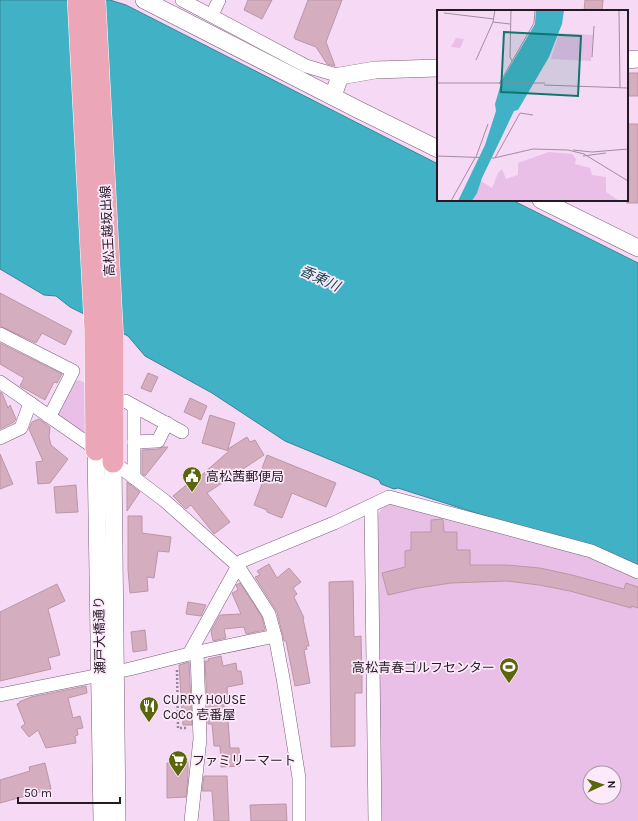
<svg xmlns="http://www.w3.org/2000/svg" width="638" height="821" viewBox="0 0 638 821" font-family="Karla,'Noto Sans JP',sans-serif">
  <rect width="100%" height="100%" fill="#f6d9f5"/>
  <g fill="#e9bfe7" fill-rule="evenodd">
    <path d="M79 380 85 383V433L59 415 58 409 73 382Z"/>
    <path d="M391 502 591 557 638 578V821H380L378 514 383 507ZM590 773H614V797H590Z"/>
  </g>
  <path fill="#41b1c6" stroke="#388495" d="M0 0H110L126 5 438 164V200H512L638 263V567L501 521 398 488 394 489 381 484 379 480 285 441 212 393 145 356 128 336 70 307 56 296 44 295 0 269Z"/>
  <g fill="#d4aebf" stroke="#bb96a7">
    <path d="M248 0H272L262 19 244 10Z"/>
    <path d="M308 0H342L326 42 335 66 327 64 316 47 295 39 294 37Z"/>
    <path d="M585 0H603L602 11H584Z"/>
    <rect x="627" y="73" width="11" height="23"/>
    <rect x="627" y="124" width="11" height="79"/>
    <path d="M0 293 72 331 65 345 42 333 36 343 0 326Z"/>
    <path d="M0 343 62 374 57 383 54 382 45 400 20 386 24 378 0 364Z"/>
    <path d="M148 373 158 377 151 392 141 388Z"/>
    <path d="M0 392 2 393 8 408 10 405 16 419 14 422 0 429Z"/>
    <path d="M190 398 207 406 201 420 184 412Z"/>
    <path d="M210 415 235 423 228 449 247 437 250 442 255 440 264 455 207 493 230 522 214 534 191 505 186 509 173 496 196 477 197 479 229 451 202 443Z"/>
    <path d="M39 419 50 427 49 437 51 445 68 459 50 483 38 484 36 462 43 461 29 429 32 422Z"/>
    <path d="M163 447H168L145 476 142 474V450L158 449Z"/>
    <path d="M0 454 13 484 0 489Z"/>
    <path d="M267 455 336 483 326 507 292 493 282 518 267 512V510L254 505 263 481 258 479Z"/>
    <path d="M127 482 140 492 127 511Z"/>
    <path d="M76 485 78 512 56 513 54 487Z"/>
    <path d="M128 516H142V533L171 537 169 552 158 551 154 578 147 577 148 591 130 593 128 570Z"/>
    <path d="M442 519 443 520 444 532H457V550H470V565H507L540 568 572 575 624 589 626 583 638 587V608L631 606V608L570 591 539 585 507 581 451 583 418 588 388 595 382 573 405 567V551L411 550V532H431V520Z"/>
    <path d="M269 564 277 578 289 568 301 582 293 588 297 594 294 597 304 618 303 619 309 646H306L307 649 304 650 310 683 295 686 286 641H284L277 612 255 577 260 575 257 571Z"/>
    <path d="M353 581 354 637 361 636 362 680V693H355V746L331 747 329 582Z"/>
    <path d="M240 583 262 617 265 630 246 634 244 627 224 629 226 638 213 641 211 631 220 615 241 614 232 593 238 590 236 585Z"/>
    <path d="M57 584 65 601 48 609 60 655 48 658 51 669 0 681V612Z"/>
    <path d="M188 602 206 605 201 616 186 614Z"/>
    <path d="M145 630 147 650 133 652 131 632Z"/>
    <path d="M221 656 223 666 236 663 237 671H241L243 684 227 687 228 704H224L225 720H228L230 748H239L240 766 221 767 220 746H214L212 724H208L205 661H209L208 659Z"/>
    <path d="M189 662 192 725H183L179 665Z"/>
    <path d="M86 686 87 693 68 698 73 718 80 716 83 728 77 729 78 735 75 736 76 743 46 748 38 730 29 737 21 727 25 724 17 704 20 703 19 702 31 697Z"/>
    <path d="M188 762V776L186 797 167 798V763Z"/>
    <path d="M45 763 51 789 0 803V780L30 771 29 767Z"/>
    <path d="M204 776H227L229 821H214L212 791H202Z"/>
    <path d="M286 804 287 821H251L250 805Z"/>
  </g>
  <g fill="none" stroke-linecap="round" stroke-linejoin="round">
    <g stroke="#785e77" stroke-width="14">
      <g id="minor">
        <path d="M182 0 306 66 340 76"/>
        <path d="M212 15 219 0"/>
        <path d="M0 334 73 371 53 410 48 416"/>
        <path d="M0 382 96 449 165 501 238 566 242 561 334 523 389 497 591 551 638 572"/>
        <path d="M125 401 182 432"/>
        <path d="M0 438 21 428 30 403"/>
        <path d="M134 442 158 441 167 423"/>
        <path d="M134 478V407"/>
        <path d="M371 506 375 821"/>
        <path d="M189 654 275 636"/>
        <path d="M0 695 130 669 189 654 238 566 269 614 275 636 283 678 299 778V821"/>
        <path d="M191 821 200 739 197 652"/>
      </g>
    </g>
    <g stroke="#785e77" stroke-width="18">
      <g id="tertiary">
        <path d="M144 0 357 109 438 149"/>
        <path d="M627 60 638 59"/>
        <path d="M333 96 340 76 375 70 438 68"/>
        <path d="M541 200 638 248"/>
        <path d="M96 450 102 821"/>
        <path d="M113 462 117 821"/>
      </g>
    </g>
    <g stroke="#fff" stroke-width="22">
      <g id="primary">
        <path d="M78 0 95 330 96 450"/>
        <path d="M95 0 113 340V462"/>
      </g>
    </g>
    <path stroke="#988498" stroke-width="2.5" stroke-dasharray="2 2" stroke-linecap="butt" d="M177 670 178 728H187"/>
    <use href="#minor" stroke="#fff" stroke-width="13"/>
    <use href="#tertiary" stroke="#fff" stroke-width="17"/>
    <use href="#primary" stroke="#eba7b7" stroke-width="21"/>
  </g>
  <defs>
    <g id="civic-pin" transform="scale(1)"><path d="M0 17L-7.5 6A9.5 9.5 0 1 1 7.5 6Z" fill="#5b660a" stroke="#fceafb"/><path d="M-.6-6.5H3V-4.5H.6V-3L4-1V1h2V6H-6V1h2V-1L-.6-3ZM-1.2 2.5V6h2.4V2.5Z" fill="#fff"/></g>
    <g id="stadium-pin" transform="scale(1)"><path d="M0 17L-7.5 6A9.5 9.5 0 1 1 7.5 6Z" fill="#5b660a" stroke="#fceafb"/><path d="M0-5a6.5 5 0 1 0 0 10a6.5 5 0 1 0 0-10ZM-3.5-1.8h7v3.6h-7Z" fill="#fff"/></g>
    <g id="restaurant-pin" transform="scale(1)"><path d="M0 17L-7.5 6A9.5 9.5 0 1 1 7.5 6Z" fill="#5b660a" stroke="#fceafb"/><path d="M-5-6h1v4h1v-4h1v4h1v-4h1v5L-1.5 .5V6h-2V.5L-5-1ZM5-6V6H3V1.5H1.5Q1.5-4 5-6Z" fill="#fff"/></g>
    <g id="supermarket-pin" transform="scale(1)"><path d="M0 17L-7.5 6A9.5 9.5 0 1 1 7.5 6Z" fill="#5b660a" stroke="#fceafb"/><path d="M-6-5.5h2.5l.6 2H6L4.5 2H-2.5L-4.4-4H-6ZM-1.5 3.2a1.3 1.3 0 1 0 .1 0ZM3 3.2a1.3 1.3 0 1 0 .1 0Z" fill="#fff"/></g>
  </defs>
  <g fill-rule="evenodd">
    <use href="#civic-pin" x="192" y="476"/>
    <use href="#stadium-pin" x="509" y="667"/>
    <use href="#restaurant-pin" x="149" y="706"/>
    <use href="#supermarket-pin" x="178" y="760"/>
  </g>
  <g text-anchor="middle" stroke-width="3.5" stroke-linejoin="round" paint-order="stroke">
    <g font-size="13" fill="#241a24" stroke="#fceafb">
      <text transform="translate(107 231) rotate(-93)" y="5">高松王越坂出線</text>
      <text transform="translate(99 635) rotate(-91)" y="5">瀬戸大橋通り</text>
    </g>
    <g font-size="13" fill="#241a24" stroke="#fceafb" text-anchor="start">
      <text x="206" y="481">高松茜郵便局</text>
      <text x="495" y="672" text-anchor="end">高松青春ゴルフセンター</text>
      <text x="163" y="704">CURRY HOUSE<tspan x="163" dy="15">CoCo 壱番屋</tspan></text>
      <text x="192" y="765">ファミリーマート</text>
    </g>
    <g font-size="14" font-style="italic" fill="#14454e" stroke="#fceafb">
      <text transform="translate(320 278) rotate(25)" y="5">香東川</text>
    </g>
  </g>
  <g transform="translate(437 10)">
    <rect width="191" height="191" fill="#f6d9f5"/>
    <path d="M122 23 156 25 154 51 114 49ZM19 28 27 29 23 38 14 37ZM112 142 135 144 139 149 138 154 153 158 155 165 169 167V182L182 191H36L44 171 55 178 61 163 65 159 69 169 81 165V153Z" fill="#e9bfe7"/>
    <path d="M99 0H127L125 14 112 47 81 100 77 101 45 168 40 183 35 191H21L48 135 59 101 58 94 65 70 98 14Z" fill="#41b1c6"/>
    <path fill="none" stroke="#a28da1" stroke-width="1" d="M74 0 73 47 75 51M182 0 183 78M7 3 57 9M56 12 73 14M155 47 157 16M39 50 56 12 58 0M0 73H108M62 74 97 13 98 0M107 75 191 78M136 140 155 142 191 139M0 146 57 148 96 139 131 140 147 144 191 171M146 146 169 143M39 147 51 114M58 148 83 103 96 105M14 191 38 148"/>
    <path fill="#0f766e" fill-opacity="0.15" stroke="#0f766e" stroke-width="2" d="M67 22 144 26 141 86 64 82Z"/>
    <rect width="191" height="191" fill="none" stroke="#241a24" stroke-width="2"/>
  </g>
  <g transform="translate(602 785) rotate(87)"><circle r="19" fill="#fceafb" stroke="#a697a5"/>
  <path d="M0-3L7 15L0 10L-7 15Z" fill="#5b660a"/>
  <text y="-6" font-size="11" font-weight="bold" text-anchor="middle" fill="#241a24">N</text>
  </g>
  <path d="M18 797v6h102v-6" fill="none" stroke="#241a24" stroke-width="2"/>
  <text x="24" y="797" font-size="12" fill="#241a24" stroke="#fceafb" stroke-width="3" paint-order="stroke">50 m</text>
</svg>
